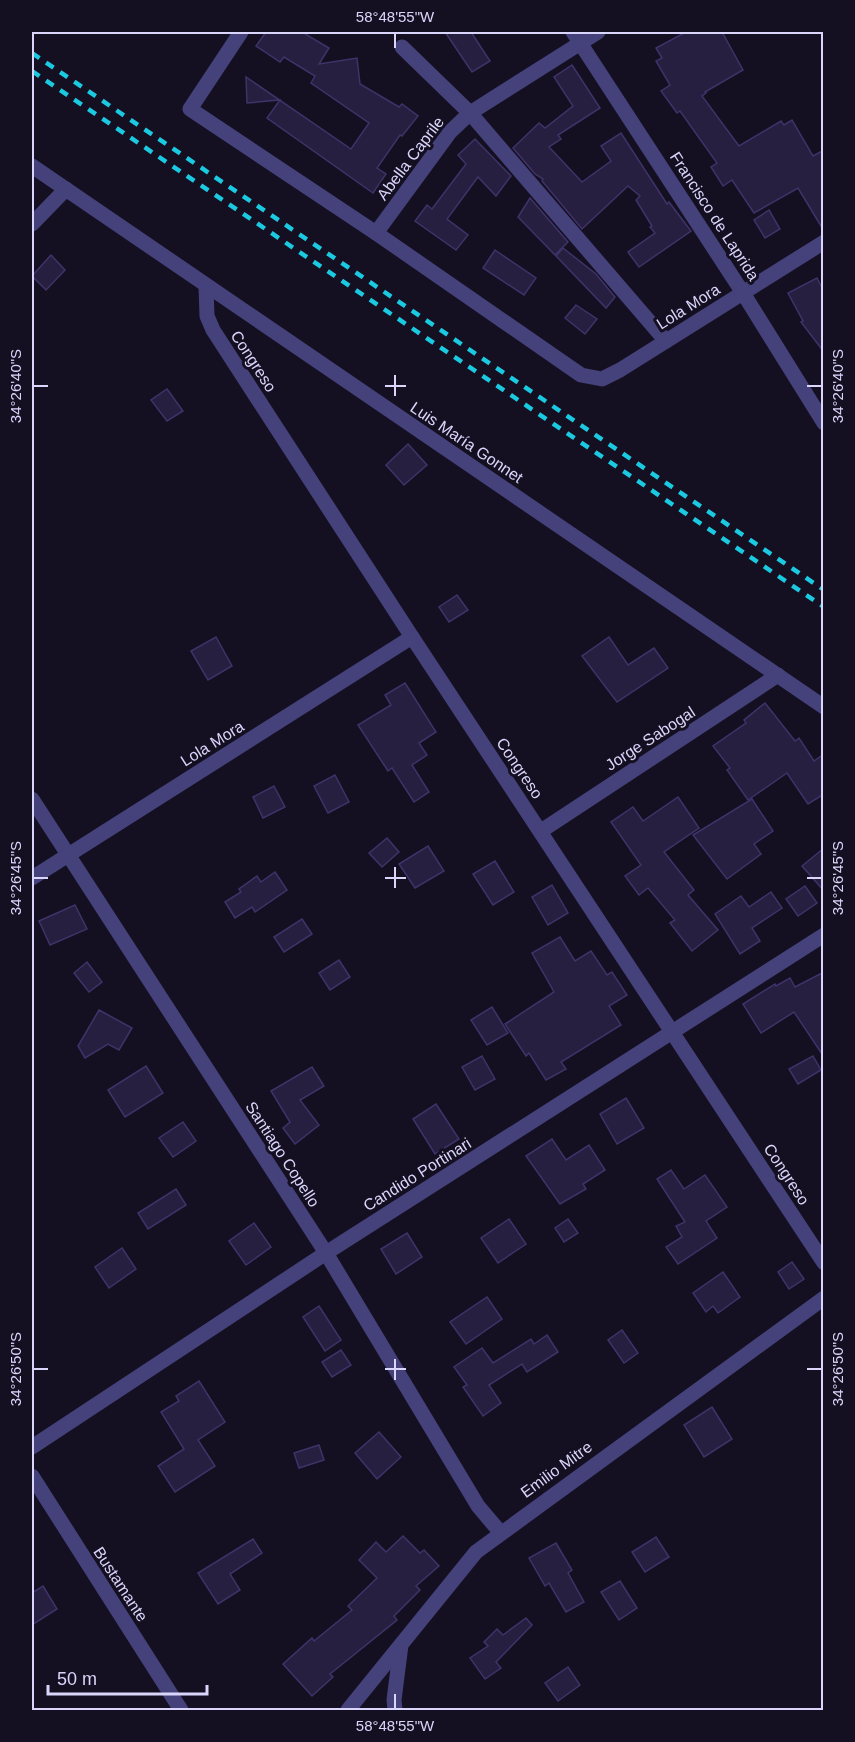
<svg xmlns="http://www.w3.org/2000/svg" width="855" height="1742" viewBox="0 0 855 1742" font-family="Helvetica,sans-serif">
  <rect width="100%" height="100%" fill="#141021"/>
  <g fill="#261f40" stroke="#3f3369" stroke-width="1.5">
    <path d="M266 32H302L329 48 319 64 357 58 360 84 399 107 402 104 418 116 402 136 400 135 377 168 386 174 373 193 267 118 280 100 247 103 246 77 351 149 369 123 311 83 315 76 284 57 280 62 256 46Z"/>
    <path d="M445 32H471L490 61 472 72Z"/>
    <path d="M686 32H722L743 70 705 92 706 93 702 96 739 146 781 121 784 125 792 120 813 156 824 150V231L798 188 754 213 732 180 723 186 711 167 717 163 680 111 677 113 661 91 670 85 656 61 662 58 656 48Z"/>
    <path d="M572 65 600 108 558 135 561 139 549 147 582 182 611 161 601 146 621 133 667 204 669 202 691 231 639 267 628 252 655 233 650 227 652 226 636 200 640 196 628 186 582 229 542 181 543 179 535 174 513 148 539 123 545 128 573 106 554 77Z"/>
    <path d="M475 139 511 176 496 196 478 177 447 219 468 235 456 250 415 221 427 205 432 209 466 164 458 155Z"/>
    <path d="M530 198 568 242 555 255 518 217Z"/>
    <path d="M769 210 780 229 765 238 754 220Z"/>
    <path d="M563 248 596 274 615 297 606 308 556 256Z"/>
    <path d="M495 250 536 278 524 295 483 268Z"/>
    <path d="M51 255 65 270 46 290 32 276Z"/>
    <path d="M817 278 824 292V352L801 322 803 321 788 293Z"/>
    <path d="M576 305 597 319 585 334 565 318Z"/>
    <path d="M167 389 183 411 167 421 151 400Z"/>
    <path d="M408 444 427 465 404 485 386 465Z"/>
    <path d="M457 595 468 610 449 622 439 607Z"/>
    <path d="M216 637 232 666 208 680 191 651Z"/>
    <path d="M609 637 628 665 654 648 668 668 617 702 582 656Z"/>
    <path d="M405 683 436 732 419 743 427 755 412 765 429 792 414 802 392 768 388 771 358 725 391 705 385 695Z"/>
    <path d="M765 703 795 741 799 738 814 761 824 754V794L808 804 787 773 748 800 727 770 730 768 713 746 746 723 744 720Z"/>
    <path d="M335 775 349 802 328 813 314 786Z"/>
    <path d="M274 786 285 807 263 818 253 797Z"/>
    <path d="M678 797 699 828 664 852 694 890 688 895 718 930 692 951 670 923 675 920 648 888 639 895 625 876 641 865 611 822 633 807 643 821Z"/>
    <path d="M752 799 773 831 754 844 761 854 727 879 693 835Z"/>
    <path d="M387 838 399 852 382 867 369 853Z"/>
    <path d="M428 846 444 871 415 888 399 864Z"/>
    <path d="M824 848V891L802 866Z"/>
    <path d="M495 861 514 892 493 905 473 874Z"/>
    <path d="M275 872 287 890 255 912 252 907 235 918 225 902 241 892 239 889 257 876 261 882Z"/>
    <path d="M552 885 568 913 548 925 532 897Z"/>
    <path d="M805 886 817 903 798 916 786 899Z"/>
    <path d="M771 892 782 908 752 928 760 941 740 954 715 914 741 896 749 907Z"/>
    <path d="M75 905 87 929 50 945 39 921Z"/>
    <path d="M302 919 312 934 284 952 274 937Z"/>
    <path d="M560 937 575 961 591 951 607 975 612 972 627 995 609 1006 621 1025 561 1062 566 1069 546 1080 529 1053 526 1056 505 1024 554 992 532 953Z"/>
    <path d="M339 960 350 977 330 990 319 973Z"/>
    <path d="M87 962 102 982 89 992 74 973Z"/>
    <path d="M824 972V1057L794 1012 761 1033 743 1004 775 984 776 986 790 978 795 987Z"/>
    <path d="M492 1007 508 1033 487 1045 471 1020Z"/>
    <path d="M99 1010 132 1028 119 1050 108 1044 85 1058 78 1046Z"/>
    <path d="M482 1056 495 1079 475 1090 462 1067Z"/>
    <path d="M813 1056 821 1070 798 1084 789 1069Z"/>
    <path d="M146 1066 163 1093 125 1117 108 1090Z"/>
    <path d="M312 1067 324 1086 300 1100 319 1125 295 1144 283 1128 290 1122 271 1091Z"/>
    <path d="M626 1098 644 1128 617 1144 600 1114Z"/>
    <path d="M436 1104 459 1139 435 1154 413 1119Z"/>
    <path d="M183 1122 196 1141 173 1157 159 1138Z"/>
    <path d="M552 1139 566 1160 589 1145 605 1170 583 1184 586 1189 560 1204 526 1156Z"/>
    <path d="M671 1170 684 1189 705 1175 727 1207 706 1221 717 1238 678 1264 666 1247 682 1237 676 1226 685 1222 657 1179Z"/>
    <path d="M176 1189 186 1205 148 1229 138 1213Z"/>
    <path d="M509 1219 526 1244 498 1263 481 1238Z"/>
    <path d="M568 1219 578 1233 564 1242 555 1228Z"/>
    <path d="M254 1223 271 1247 246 1265 229 1241Z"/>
    <path d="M407 1233 422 1257 396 1274 381 1249Z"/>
    <path d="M122 1248 136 1269 109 1288 95 1267Z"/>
    <path d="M792 1262 804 1279 789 1289 778 1272Z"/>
    <path d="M723 1272 740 1297 718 1313 713 1306 706 1312 693 1293Z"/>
    <path d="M487 1297 502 1319 466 1344 450 1322Z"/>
    <path d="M319 1306 341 1340 325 1351 303 1317Z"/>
    <path d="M622 1330 638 1353 624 1363 608 1340Z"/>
    <path d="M547 1335 558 1352 527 1372 522 1364 489 1385 501 1403 483 1416 463 1387 467 1385 454 1367 482 1348 493 1363 531 1339 534 1344Z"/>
    <path d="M341 1350 351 1365 332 1377 322 1362Z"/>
    <path d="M199 1381 225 1422 198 1440 215 1466 175 1492 158 1466 184 1449 161 1412 179 1401 176 1396Z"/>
    <path d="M712 1407 732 1439 704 1457 684 1425Z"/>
    <path d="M379 1432 401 1457 377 1479 355 1453Z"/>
    <path d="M319 1445 324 1460 299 1468 294 1453Z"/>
    <path d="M403 1536 420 1553 424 1550 439 1566 416 1586 420 1590 394 1616 397 1620 330 1674 333 1677 312 1696 283 1664 312 1638 314 1641 352 1610 348 1606 377 1578 359 1560 376 1542 386 1552Z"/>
    <path d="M656 1537 669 1557 645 1572 632 1552Z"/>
    <path d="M253 1539 262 1553 230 1574 240 1590 218 1604 198 1573Z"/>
    <path d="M556 1543 572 1570 568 1573 584 1602 566 1612 549 1583 545 1586 529 1558Z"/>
    <path d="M620 1581 637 1608 619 1620 601 1592Z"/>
    <path d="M43 1586 57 1609 32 1625V1593Z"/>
    <path d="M526 1618 532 1625 496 1662 501 1668 485 1679 470 1658 488 1646 484 1642 497 1629 503 1635Z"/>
    <path d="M568 1667 580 1685 558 1701 545 1683Z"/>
  </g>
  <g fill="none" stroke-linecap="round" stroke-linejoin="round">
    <g stroke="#44417b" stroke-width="15">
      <path d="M241 32 190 109 376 233 581 375 602 379 620 370 824 242"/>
      <path d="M573 32 743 293 824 423"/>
      <path d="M402 47 470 113 666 341"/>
      <path d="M32 166 824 707"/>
      <path d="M32 224 66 189"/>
      <path d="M376 233 450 132 470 113 598 32"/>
      <path d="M206 286 207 316 213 330 412 637 824 1263"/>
      <path d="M32 799 326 1253 478 1506 500 1532"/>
      <path d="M541 831 778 675"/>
      <path d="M32 878 412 637"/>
      <path d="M32 1447 326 1253 824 935"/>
      <path d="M32 1476 181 1710"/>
      <path d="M348 1710 476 1552 824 1298"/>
      <path d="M395 1710 394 1700 401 1645"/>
    </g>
    <g stroke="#1bc9e1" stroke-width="4.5" stroke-dasharray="9 8" stroke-linecap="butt">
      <path d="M32 53 824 590"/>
      <path d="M32 71 824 607"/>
    </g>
  </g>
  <path fill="none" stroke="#dad5fa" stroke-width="2" d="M395 33V48M395 375V396M33 386H48M385 386H406M807 386H822M395 867V888M33 878H48M385 878H406M807 878H822M395 1359V1380M33 1369H48M385 1369H406M807 1369H822M395 1694V1709"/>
  <g text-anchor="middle" stroke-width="6" stroke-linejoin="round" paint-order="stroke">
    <g font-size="16" fill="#dad5fa" stroke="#141021">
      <text transform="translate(410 158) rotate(-53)" y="6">Abella Caprile</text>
      <text transform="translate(715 216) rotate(57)" y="6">Francisco de Laprida</text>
      <text transform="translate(688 306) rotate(-32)" y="6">Lola Mora</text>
      <text transform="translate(254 361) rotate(57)" y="6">Congreso</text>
      <text transform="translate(467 442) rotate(34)" y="6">Luis María Gonnet</text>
      <text transform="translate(650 738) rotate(-33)" y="6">Jorge Sabogal</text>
      <text transform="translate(212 743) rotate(-32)" y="6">Lola Mora</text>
      <text transform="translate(520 768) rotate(56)" y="6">Congreso</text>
      <text transform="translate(283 1154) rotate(57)" y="6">Santiago Copello</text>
      <text transform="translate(417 1174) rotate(-32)" y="6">Candido Portinari</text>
      <text transform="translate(787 1174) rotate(57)" y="6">Congreso</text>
      <text transform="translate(556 1469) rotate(-36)" y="6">Emilio Mitre</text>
      <text transform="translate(121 1584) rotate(57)" y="6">Bustamante</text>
    </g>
  </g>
  <rect width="855" height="1742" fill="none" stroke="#141021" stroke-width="66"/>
  <path d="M48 1685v9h159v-9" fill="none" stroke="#dad5fa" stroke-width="3"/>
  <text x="57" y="1685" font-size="18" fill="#dad5fa" stroke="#141021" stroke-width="4.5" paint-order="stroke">50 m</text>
  <rect x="33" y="33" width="789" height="1676" fill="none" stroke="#dad5fa" stroke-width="2"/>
  <g font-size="15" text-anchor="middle" fill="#dad5fa">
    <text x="395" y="22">58°48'55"W</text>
    <text transform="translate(16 386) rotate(-90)" y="5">34°26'40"S</text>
    <text transform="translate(838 386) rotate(-90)" y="5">34°26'40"S</text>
    <text transform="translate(16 878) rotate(-90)" y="5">34°26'45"S</text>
    <text transform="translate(838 878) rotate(-90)" y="5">34°26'45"S</text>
    <text transform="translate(16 1369) rotate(-90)" y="5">34°26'50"S</text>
    <text transform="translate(838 1369) rotate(-90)" y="5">34°26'50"S</text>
    <text x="395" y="1731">58°48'55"W</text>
  </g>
</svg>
